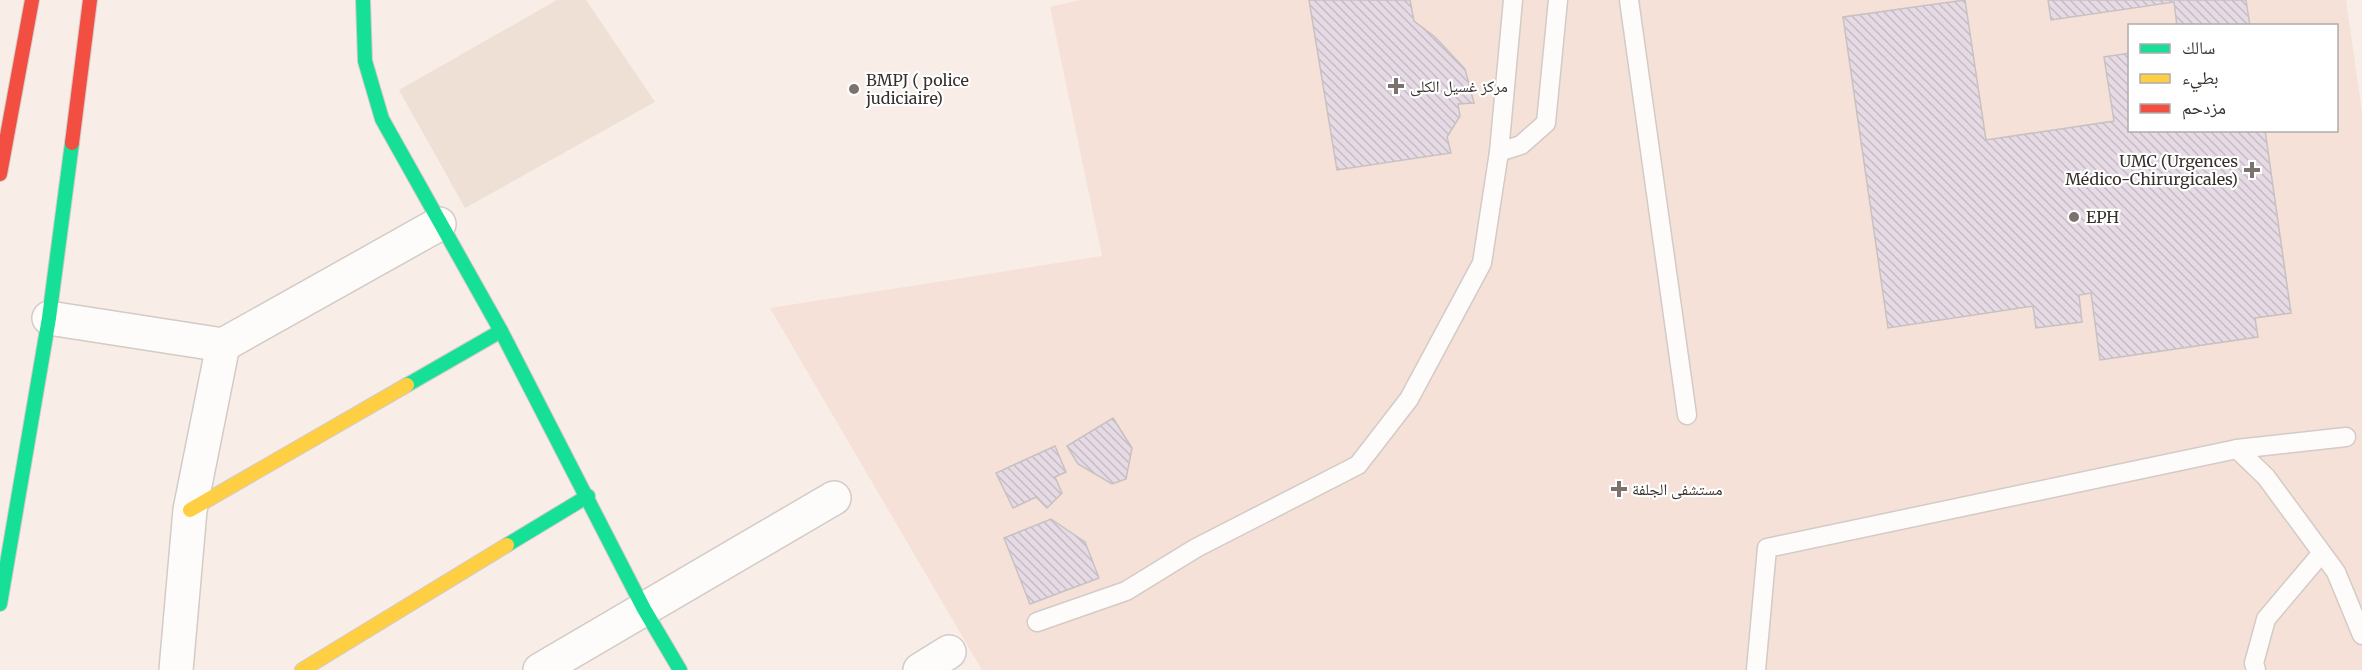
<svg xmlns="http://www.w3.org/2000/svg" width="2362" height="670" viewBox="0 0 2362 670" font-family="Merriweather,'Noto Naskh Arabic',serif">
  <defs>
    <pattern id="building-back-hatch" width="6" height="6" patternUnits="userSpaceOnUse" patternTransform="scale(1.5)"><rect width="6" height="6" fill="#e6dbe5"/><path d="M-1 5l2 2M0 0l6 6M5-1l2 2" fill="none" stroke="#c6bcc5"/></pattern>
  </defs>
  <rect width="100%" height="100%" fill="#f8ede7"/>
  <path fill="#eee0d4" d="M557 0H586L655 102 465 208 399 90Z"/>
  <path fill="#f5e1d7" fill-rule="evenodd" d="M1080 0H2346L2362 112V670H982L770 308 1102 256 1050 7ZM2130 26H2336V130H2130Z"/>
  <g fill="url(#building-back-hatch)" stroke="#c7c1c1" stroke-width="1.5">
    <path d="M1309 0H1410L1414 21 1435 37 1465 69 1474 103 1458 104 1460 116 1447 137 1451 153 1337 170Z"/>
    <path d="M1965 0 1986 140 2114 121 2104 57 2130 53V130H2265L2291 313 2255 318 2258 337 2100 360 2091 293 2079 295 2082 322 2036 328 2033 306 1888 328 1843 17Z"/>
    <path d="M2048 0H2246L2250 26H2177L2174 2 2051 20Z"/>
    <path d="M1113 418 1132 448 1126 479 1112 484 1078 464 1067 446Z"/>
    <path d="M1055 446 1066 472 1055 477 1062 493 1047 508 1036 497 1013 508 996 473Z"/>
    <path d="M1051 519 1085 542 1099 578 1030 604 1004 538Z"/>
  </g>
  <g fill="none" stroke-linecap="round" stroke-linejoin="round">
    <g stroke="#d3cbc6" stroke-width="21">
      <g id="lane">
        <path d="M1513 0 1499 152 1521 145 1546 123 1558 0"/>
        <path d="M1629 0 1687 415"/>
        <path d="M2237 449 2346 437"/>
        <path d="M1037 622 1126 591 1196 548 1358 465 1409 399 1482 263 1499 152"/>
        <path d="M1756 670 1767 548 2237 449 2266 477 2336 572 2362 635"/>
        <path d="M2256 670 2254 663 2266 619 2321 554"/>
      </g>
    </g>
    <g stroke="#d3cbc6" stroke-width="36">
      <g id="street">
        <path d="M49 318 223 345 439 224"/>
        <path d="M176 670 190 510 223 345"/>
        <path d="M540 670 834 498"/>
        <path d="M920 670 949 652"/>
      </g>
    </g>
    <g stroke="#d3cbc6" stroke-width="16">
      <g id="fast">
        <path d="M363 0 365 61 382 119 501 331"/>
        <path d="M407 385 501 331 644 609 680 670"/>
        <path d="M507 545 588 496"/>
        <path d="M0 604 49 318 72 143"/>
      </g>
    </g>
    <g stroke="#d3cbc6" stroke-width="16">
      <g id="slow">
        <path d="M190 510 407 385"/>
        <path d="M302 670 507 545"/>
      </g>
    </g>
    <g stroke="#d3cbc6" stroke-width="16">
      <g id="jam">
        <path d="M72 143 90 0"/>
        <path d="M0 174 32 0"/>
      </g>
    </g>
    <use href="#lane" stroke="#fefcfb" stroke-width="18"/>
    <use href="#street" stroke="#fefcfb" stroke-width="33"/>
    <use href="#fast" stroke="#16e098" stroke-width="14"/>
    <use href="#slow" stroke="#ffcf43" stroke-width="14"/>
    <use href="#jam" stroke="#f24e42" stroke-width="14"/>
  </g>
  <g fill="#7b726d" stroke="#fff" stroke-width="2">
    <path d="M1393 77h6v6h6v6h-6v6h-6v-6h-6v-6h6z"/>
    <circle cx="854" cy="89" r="6"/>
    <path d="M2249 161h6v6h6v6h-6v6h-6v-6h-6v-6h6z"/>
    <circle cx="2074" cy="217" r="6"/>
    <path d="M1616 480h6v6h6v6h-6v6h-6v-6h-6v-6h6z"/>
  </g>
  <g text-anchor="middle" stroke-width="4.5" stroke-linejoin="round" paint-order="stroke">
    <g font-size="16" fill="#38302c" stroke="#fff" text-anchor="start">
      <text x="866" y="86">BMPJ ( police<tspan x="866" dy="18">judiciaire)</tspan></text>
      <text x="1410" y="92">مركز غسيل الكلى</text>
      <text x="2238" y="167" text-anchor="end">UMC (Urgences<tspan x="2238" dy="18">Médico-Chirurgicales)</tspan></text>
      <text x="2086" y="223">EPH</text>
      <text x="1632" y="495">مستشفى الجلفة</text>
    </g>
  </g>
  <rect x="2128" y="24" width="210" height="108" fill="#ffffff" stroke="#afacab" stroke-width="1.5"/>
  <rect x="2140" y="44" width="30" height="9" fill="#16e098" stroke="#afacab" stroke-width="1.5"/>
  <text x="2182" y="54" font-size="18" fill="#38302c">سالك</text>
  <rect x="2140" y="74" width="30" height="9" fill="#ffcf43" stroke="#afacab" stroke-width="1.5"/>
  <text x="2182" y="84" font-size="18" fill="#38302c">بطيء</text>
  <rect x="2140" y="104" width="30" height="9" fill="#f24e42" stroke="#afacab" stroke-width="1.5"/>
  <text x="2182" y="114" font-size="18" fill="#38302c">مزدحم</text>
</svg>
